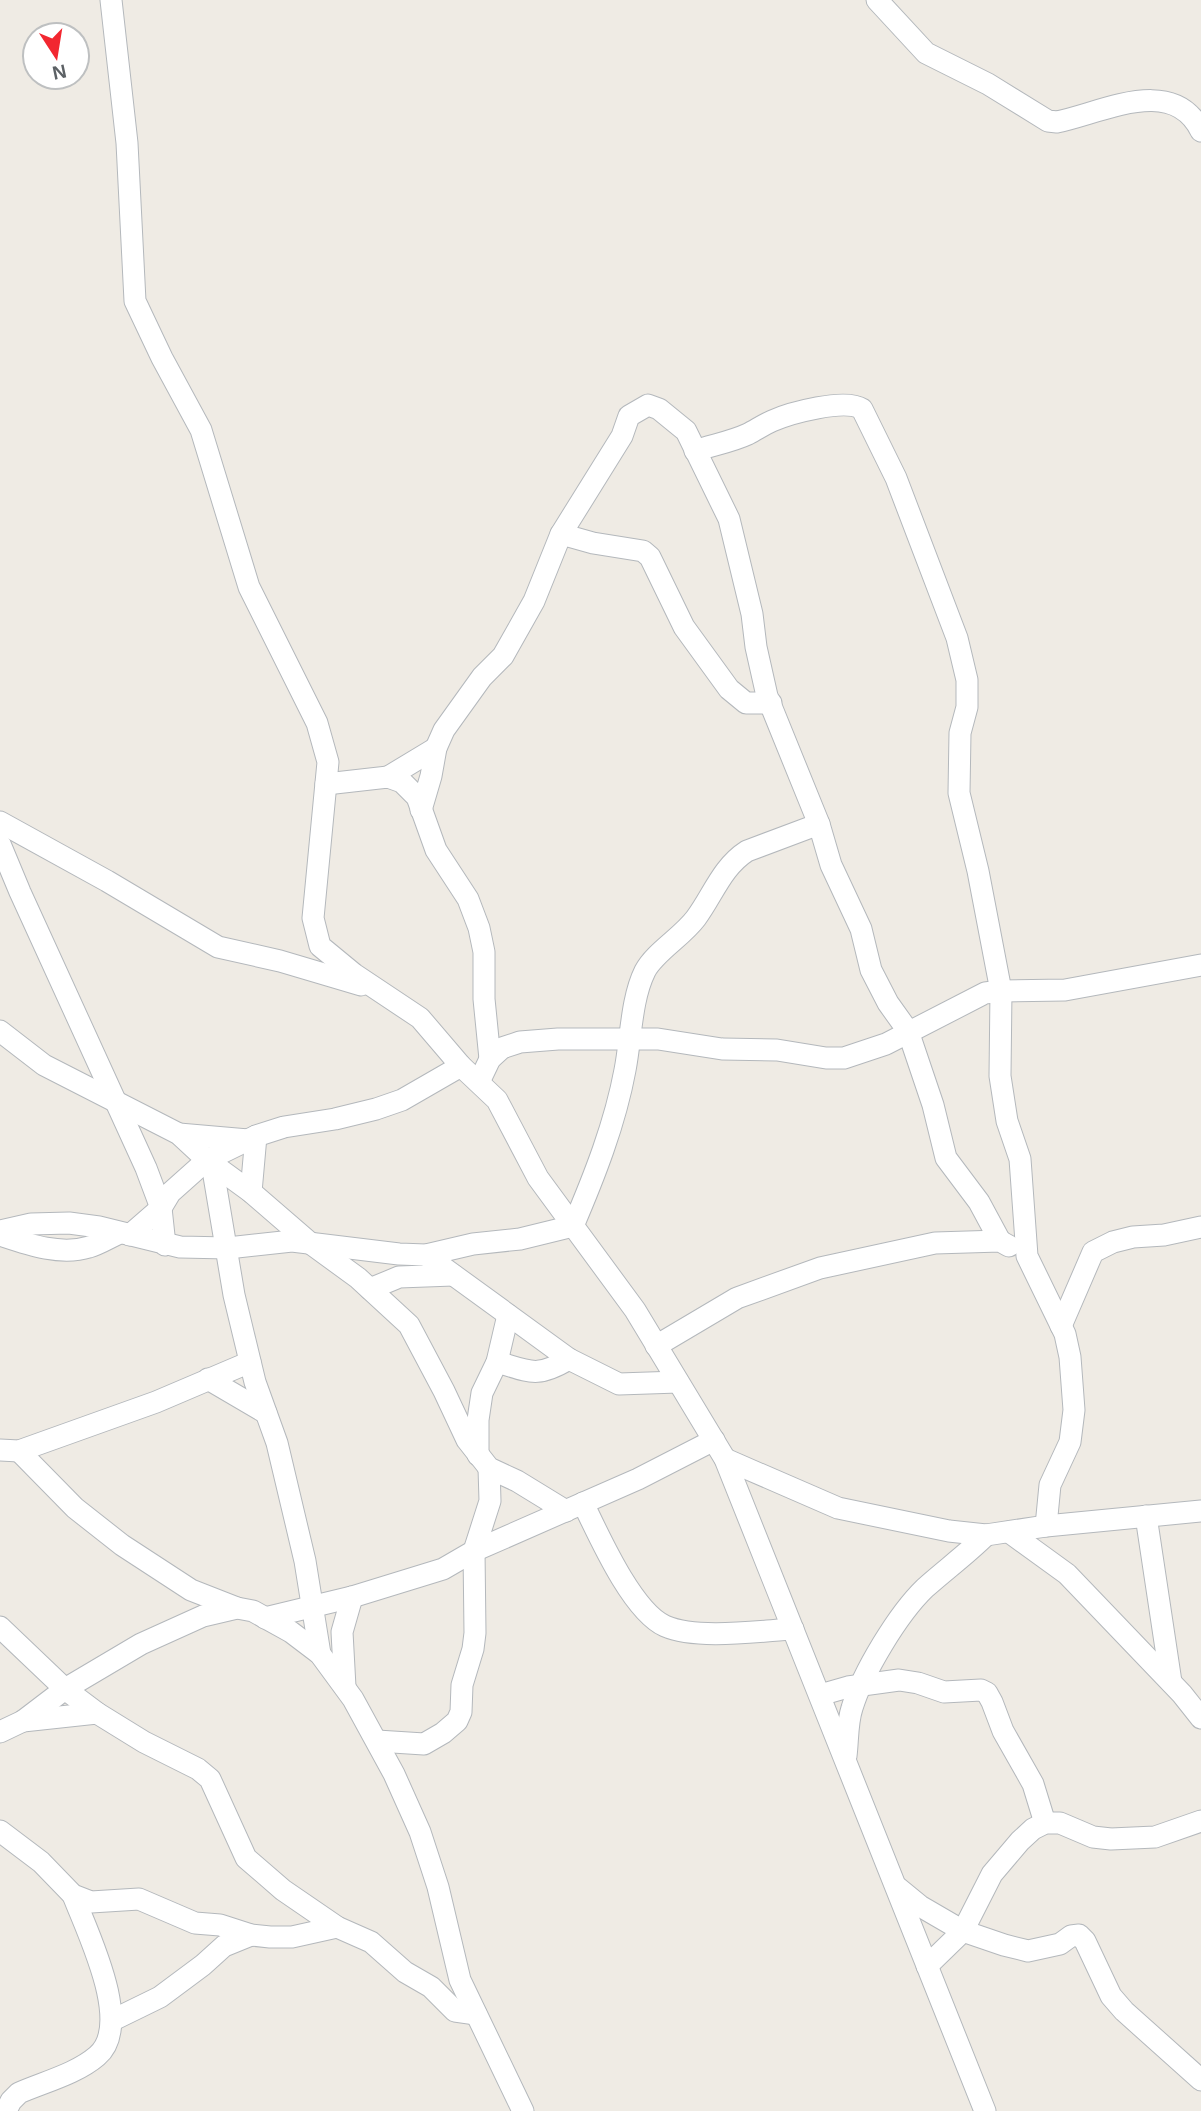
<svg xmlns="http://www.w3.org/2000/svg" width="1201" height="2111" viewBox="0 0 1201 2111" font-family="Helvetica,sans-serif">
  <rect width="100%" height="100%" fill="#efebe4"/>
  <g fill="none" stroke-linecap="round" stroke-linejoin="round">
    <g stroke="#b4b8bc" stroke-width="23">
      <g id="minor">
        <path d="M111 0 127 143 135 301 162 358 201 430 249 587 317 723 328 762 313 918 320 946 354 974 420 1018 461 1066 497 1100 538 1178 635 1310 725 1459 985 2111"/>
        <path d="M877 0 926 53 988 84 1048 121 1057 122C1102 113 1173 74 1201 131"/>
        <path d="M695 451C712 445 731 442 748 434 756 430 763 425 772 421 790 413 845 398 862 409L896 478 957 638 967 680V707L960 733 959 793 978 871 1001 991 1000 1076 1007 1121 1020 1159 1027 1256 1065 1334 1070 1357 1074 1410 1070 1442 1050 1485 1046 1526"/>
        <path d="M561 534 593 543 643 551 650 557 684 627 729 689 746 703H771"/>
        <path d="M388 777 436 748"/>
        <path d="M326 784 388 777 402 782 417 797 436 850 468 899 479 928 484 952V999L490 1059"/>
        <path d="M421 810 431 776 436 748 444 730 482 677 503 656 534 601 561 534 622 436 629 416 648 405 659 409 686 431 729 519 752 614 756 647 767 696 819 824 831 865 861 929 871 970 888 1003 908 1031 933 1105 946 1158 979 1202 1000 1241"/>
        <path d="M0 822 107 881 218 947 280 961 361 985"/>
        <path d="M0 844 20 892 146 1168 161 1208 165 1245"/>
        <path d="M0 1031 44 1065 179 1134 207 1160 251 1192 310 1243 358 1278 409 1325 444 1391 467 1440 489 1468 517 1481 566 1511"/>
        <path d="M479 1082 490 1059 502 1048 520 1042 558 1039H658L722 1049 777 1050 826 1058H844L886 1044 985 993 1001 991 1065 990 1201 965"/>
        <path d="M179 1134 248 1140"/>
        <path d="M212 1164 234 1295 255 1382 277 1443 305 1561 320 1654"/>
        <path d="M251 1192 256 1136"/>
        <path d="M0 1231 31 1224 69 1223 99 1227 180 1247 228 1248 292 1241 399 1254 426 1255 473 1244 520 1239 573 1226C594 1177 615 1124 625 1070 631 1040 631 999 645 971 655 952 682 937 696 918 713 895 722 867 747 851L819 824"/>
        <path d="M0 1235C27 1244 60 1256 89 1247 100 1244 110 1237 120 1233"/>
        <path d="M130 1235 161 1208 170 1193 207 1160 256 1136 284 1127 335 1119 376 1109 402 1100 461 1066"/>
        <path d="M426 1255 569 1359 619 1384 678 1382"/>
        <path d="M370 1289 399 1277 453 1275"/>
        <path d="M1061 1326 1093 1252 1113 1242 1133 1237 1164 1235 1201 1227"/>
        <path d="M656 1346 737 1298 820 1268 935 1243 1000 1241 1009 1246"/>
        <path d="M497 1362C531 1372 537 1378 569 1359"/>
        <path d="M208 1379 266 1413"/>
        <path d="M0 1450 19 1451 156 1402 250 1362"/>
        <path d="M19 1451 75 1508 122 1545 191 1590 237 1608"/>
        <path d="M478 1455V1420L482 1393 497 1362 508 1315"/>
        <path d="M725 1459 838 1508 949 1531 986 1535 1046 1526 1201 1511"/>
        <path d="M583 1503C599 1536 632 1611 665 1626 697 1640 759 1631 793 1629"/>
        <path d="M1146 1516 1171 1682"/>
        <path d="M1009 1532 1067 1574 1182 1694 1201 1718"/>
        <path d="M265 1618 352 1597 443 1569 474 1551 638 1479 714 1440"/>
        <path d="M0 1627 65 1689 97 1713 144 1742 198 1769 210 1779 246 1858 283 1890 337 1927 371 1942 405 1972 431 1987 455 2011 476 2014"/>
        <path d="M345 1687 342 1632 352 1597"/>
        <path d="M820 1695 848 1687 899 1680 918 1683 944 1692 981 1690 987 1693 992 1702 1003 1731 1033 1784 1045 1823"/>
        <path d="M23 1721 97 1713"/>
        <path d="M0 1732 23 1721 65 1689 141 1644 203 1616 237 1608 253 1611 291 1632 320 1654 353 1699 394 1774 420 1832 438 1887 460 1980 523 2111"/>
        <path d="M377 1741 424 1744 443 1733 457 1721 461 1712 462 1685 473 1649 475 1633 474 1551 490 1501 489 1468"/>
        <path d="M846 1756C848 1741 847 1723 852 1708 863 1672 898 1614 925 1588 945 1570 967 1554 986 1535"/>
        <path d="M0 1831 41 1862 73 1895 91 1902 139 1899 195 1923 220 1925 251 1935 270 1937H292L337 1927"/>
        <path d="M898 1888 920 1906 963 1931 1004 1945 1028 1951 1060 1944 1071 1936 1079 1935 1085 1941 1111 1996 1124 2011 1201 2080"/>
        <path d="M927 1966 963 1931 992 1874 1020 1841 1033 1829 1045 1823H1060L1093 1837 1111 1839 1155 1837 1201 1821"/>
        <path d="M113 2020 160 1997 203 1965 224 1946 251 1935"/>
        <path d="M6 2111 11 2101 19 2093C44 2082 76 2074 97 2056 134 2025 87 1932 73 1895"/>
      </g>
    </g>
    <use href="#minor" stroke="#fff" stroke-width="21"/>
  </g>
  <g transform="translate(56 56) rotate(168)"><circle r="33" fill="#ffffff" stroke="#bec0c1" stroke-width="2"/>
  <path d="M0-5L12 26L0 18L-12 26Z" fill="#f22730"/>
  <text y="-10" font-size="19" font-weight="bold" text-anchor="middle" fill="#5c6165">N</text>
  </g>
</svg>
